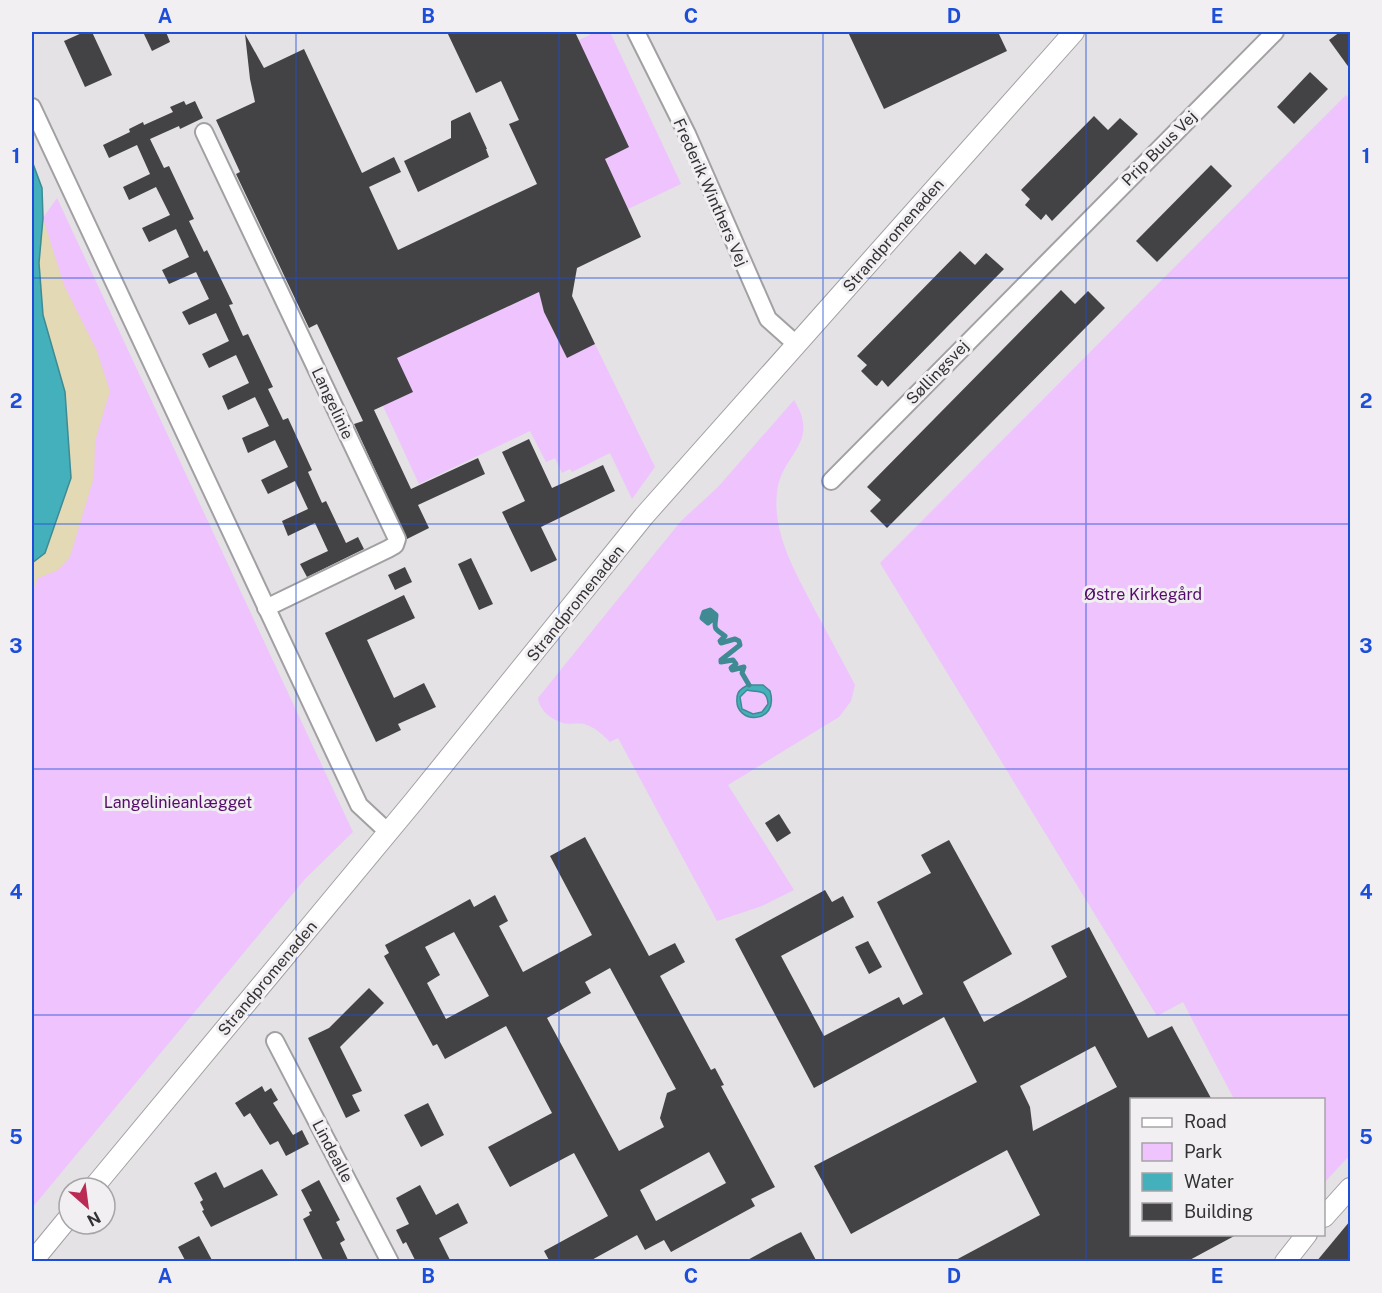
<svg xmlns="http://www.w3.org/2000/svg" width="1382" height="1293" viewBox="0 0 1382 1293" font-family="'Public Sans',sans-serif">
  <rect width="100%" height="100%" fill="#e4e2e4"/>
  <g fill="#eec3fe">
    <path d="M589 32H610L681 184 628 209 605 159 570 44 590 35Z"/>
    <path d="M1346 95 1350 100V1155L1324 1183V1100L1234 1099 1183 1002 1157 1016 880 563Z"/>
    <path d="M57 198 353 832 305 879 32 1208V563L34 562 39 263 43 218Z"/>
    <path d="M539 292 544 312 567 357 595 344 655 467 632 499 610 453 572 472 570 469 562 473 555 458 546 462 530 431 419 484 383 406 397 358Z"/>
    <path d="M794 400C821 444 782 452 777 492 772 535 797 575 816 612 829 636 842 660 855 685L851 701 839 717 728 785 794 890 762 906 717 921 618 738 610 742C603 735 597 729 587 725 580 722 571 725 563 723 552 720 539 710 538 698L681 521 718 487Z"/>
  </g>
  <path fill="#e3d9b4" d="M43 218 64 285 97 351 110 391 95 441 94 477 70 557 58 570 38 578 32 593V563L34 562 65 392 43 315 39 263Z"/>
  <g fill="#44b0bc" stroke="#3f8a93" stroke-width="1.5" fill-rule="evenodd">
    <path d="M32 161 42 188 43 218 39 263 43 315 65 392 71 478 45 553 32 563Z"/>
    <path d="M748 685H763L770 691C780 725 734 725 737 698 737 691 742 688 748 685ZM747 690C757 693 767 688 768 704L762 712 753 714 742 709 740 697Z"/>
  </g>
  <g fill="none" stroke-linecap="round" stroke-linejoin="round">
    <path stroke="#3f8a93" stroke-width="5" d="M707 616 709 617 708 620 705 616 710 613 713 619 708 623 702 618 704 612 710 610 716 615C715 629 712 627 725 636L720 641 721 643 735 639 739 641 740 645 721 660V662L733 660 736 664 731 668 732 670 744 667 742 673 749 685"/>
  </g>
  <g fill="#434245" fill-rule="evenodd">
    <path d="M84 32H92L112 75 85 87 64 41Z"/>
    <path d="M143 32H166L170 42 152 51Z"/>
    <path d="M447 32H575L629 147 605 159 641 237 577 268 572 296 595 344 567 358 544 312 539 292 397 358 413 392 374 410 411 489 478 458 485 474 418 505 429 528 407 539 354 424 363 421 317 324 309 328 236 174 240 172 216 120 255 102 250 79 245 34 264 68 304 49 362 173 394 157 401 172 369 187 398 250 537 184 509 124 519 120 501 81 476 93Z"/>
    <path d="M848 32H998L1007 51 884 109Z"/>
    <path d="M1340 32H1350V69L1329 40Z"/>
    <path d="M1310 72 1328 89 1294 124 1277 107Z"/>
    <path d="M184 101 186 105 195 101 203 118 180 129 179 126 150 139 164 168 169 166 194 219 189 221 204 252 207 250 233 304 229 305 243 336 248 334 273 387 268 389 283 420 288 418 312 470 308 472 322 503 326 501 346 543 358 537 364 549 307 577 300 564 328 551 315 523 288 536 282 521 308 509 295 481 268 494 261 480 288 467 275 440 248 453 242 438 269 426 255 397 228 410 222 396 249 383 236 355 209 368 202 354 229 341 216 313 189 325 182 312 209 299 196 272 169 284 162 270 189 257 176 229 149 242 142 228 170 215 156 187 129 200 123 187 150 174 137 145 109 158 103 145 130 132 129 129 143 122 144 125 173 112 170 107Z"/>
    <path d="M470 112 487 149H486L489 157 418 192 404 161 451 138V121Z"/>
    <path d="M1094 116 1108 130 1120 118 1138 134 1052 221 1046 214 1041 220 1025 205 1030 199 1021 190Z"/>
    <path d="M1211 165 1232 186 1157 262 1136 241Z"/>
    <path d="M960 251 975 265 986 253 1004 269 888 387 882 380 877 386 875 385 861 371 867 365 857 356Z"/>
    <path d="M1061 290 1075 304 1088 291 1105 308 887 528 870 511 881 500 867 487Z"/>
    <path d="M529 439 552 488 603 465 615 491 541 527 557 560 531 572 502 512 525 501 502 452Z"/>
    <path d="M471 558 493 604 479 610 458 564Z"/>
    <path d="M405 567 412 582 395 590 388 575Z"/>
    <path d="M404 595 415 618 367 640 394 698 424 683 436 707 398 724 401 730 376 742 325 633Z"/>
    <path d="M779 814 791 833 777 842 765 823Z"/>
    <path d="M585 837 649 956 675 943 685 962 660 976 711 1070 715 1068 724 1085 721 1086 775 1187 751 1199 755 1206 671 1252 664 1240 645 1250 637 1235 588 1262H550L544 1251 608 1216 574 1153 510 1187 488 1147 552 1113 506 1026 445 1059 437 1044 433 1046 384 956 389 953 385 945 452 909 470 899 474 907 495 895 508 921 499 926 523 972 592 935 550 856ZM454 932 489 996 446 1019 427 983 440 975 425 947ZM610 968 676 1089 667 1093 660 1118 664 1127 619 1151 547 1018 591 993 585 982ZM709 1152 726 1183 656 1221 640 1190Z"/>
    <path d="M949 840 1012 954 963 982 984 1022 1067 977 1051 946 1089 927 1148 1038 1172 1026 1212 1100H1131V1234H1238L1186 1262H952L1040 1215 1007 1150 851 1234 814 1166 977 1082 944 1017 814 1088 735 939 825 890 832 902 843 896 854 917 781 956 824 1036 899 997 903 1005 923 994 877 902 931 873 921 855ZM1095 1046 1117 1087 1033 1131 1030 1107 1020 1086Z"/>
    <path d="M868 941 882 967 869 974 855 947Z"/>
    <path d="M369 988 384 1003 340 1047 362 1091 352 1095 360 1111 346 1118 308 1038 329 1028Z"/>
    <path d="M262 1086 265 1092 271 1088 278 1100 273 1103 293 1135 302 1130 309 1144 286 1156 278 1141 270 1145 250 1113 244 1117 235 1103Z"/>
    <path d="M428 1103 444 1135 421 1147 404 1115Z"/>
    <path d="M262 1169 278 1195 211 1227 202 1211 204 1210 200 1202 203 1200 194 1183 216 1172 224 1188Z"/>
    <path d="M319 1180 340 1220 336 1222 345 1240 340 1243 349 1262H324L303 1219 310 1215 309 1212 312 1211 301 1190Z"/>
    <path d="M420 1185 436 1215 458 1203 468 1223 439 1238 451 1262H416L406 1242 403 1244 396 1230 409 1224 396 1198Z"/>
    <path d="M1350 1221V1262H1316Z"/>
    <path d="M801 1232 817 1262H744L775 1245Z"/>
    <path d="M199 1236 213 1262H186L178 1247Z"/>
  </g>
  <g fill="none" stroke-linecap="round" stroke-linejoin="round">
    <g stroke="#a2a0a3" stroke-width="20">
      <g id="minor">
        <path d="M636 32 687 134 768 319 796 344"/>
        <path d="M32 107 359 805 388 832"/>
        <path d="M204 132 397 539 395 545 388 549 266 608"/>
        <path d="M831 481 1275 32"/>
        <path d="M275 1041 390 1262"/>
      </g>
    </g>
    <g stroke="#a2a0a3" stroke-width="22">
      <g id="tertiary">
        <path d="M93 1188 414 801 644 516 1074 32"/>
        <path d="M1324 1217 1350 1188"/>
        <path d="M32 1262 69 1217"/>
        <path d="M1285 1262 1307 1234"/>
      </g>
    </g>
    <use href="#minor" stroke="#fff" stroke-width="16"/>
    <use href="#tertiary" stroke="#fff" stroke-width="20"/>
  </g>
  <path fill="none" stroke="#1d4ed8" stroke-width="1.5" stroke-opacity="0.55" d="M296 32V1262M559 32V1262M823 32V1262M1086 32V1262M32 278H1350M32 524H1350M32 769H1350M32 1015H1350"/>
  <g text-anchor="middle" stroke-width="6" stroke-linejoin="round" paint-order="stroke">
    <g font-size="16" fill="#343334" stroke="#f1eff2">
      <text transform="translate(1159 148) rotate(-45)" y="6">Prip Buus Vej</text>
      <text transform="translate(711 192) rotate(66)" y="6">Frederik Winthers Vej</text>
      <text transform="translate(893 235) rotate(-49)" y="6">Strandpromenaden</text>
      <text transform="translate(937 372) rotate(-46)" y="6">Søllingsvej</text>
      <text transform="translate(333 403) rotate(65)" y="6">Langelinie</text>
      <text transform="translate(575 603) rotate(-51)" y="6">Strandpromenaden</text>
      <text transform="translate(267 978) rotate(-50)" y="6">Strandpromenaden</text>
      <text transform="translate(333 1151) rotate(62)" y="6">Lindealle</text>
    </g>
    <g font-size="16" fill="#550c6a" stroke="#f1eff2">
      <text x="1143" y="600">Østre Kirkegård</text>
      <text x="178" y="808">Langelinieanlægget</text>
    </g>
  </g>
  <rect width="1382" height="1293" fill="none" stroke="#f1eff2" stroke-width="66"/>
  <rect x="1130" y="1098" width="195" height="138" fill="#f1eff2" stroke="#a5a4a6" stroke-width="1.5"/>
  <rect x="1142" y="1118" width="30" height="9" fill="#ffffff" stroke="#a5a4a6" stroke-width="1.5"/>
  <text x="1184" y="1128" font-size="18" fill="#343334">Road</text>
  <rect x="1142" y="1143" width="30" height="18" fill="#eec3fe" stroke="#a5a4a6" stroke-width="1.5"/>
  <text x="1184" y="1158" font-size="18" fill="#343334">Park</text>
  <rect x="1142" y="1173" width="30" height="18" fill="#44b0bc" stroke="#a5a4a6" stroke-width="1.5"/>
  <text x="1184" y="1188" font-size="18" fill="#343334">Water</text>
  <rect x="1142" y="1203" width="30" height="18" fill="#434245" stroke="#a5a4a6" stroke-width="1.5"/>
  <text x="1184" y="1218" font-size="18" fill="#343334">Building</text>
  <g transform="translate(87 1206) rotate(152)"><circle r="28" fill="#f1eff2" stroke="#a5a4a6" stroke-width="1.5"/>
  <path d="M0-4.5L10 22L0 15L-10 22Z" fill="#ba2a53"/>
  <text y="-9" font-size="16" font-weight="bold" text-anchor="middle" fill="#343334">N</text>
  </g>
  <rect x="33" y="33" width="1316" height="1227" fill="none" stroke="#1d4ed8" stroke-width="2"/>
  <g font-size="20" text-anchor="middle" font-weight="bold" fill="#1d4ed8">
    <text x="165" y="23">A</text>
    <text x="428" y="23">B</text>
    <text x="691" y="23">C</text>
    <text x="954" y="23">D</text>
    <text x="1217" y="23">E</text>
    <text x="16" y="163">1</text>
    <text x="1366" y="163">1</text>
    <text x="16" y="408">2</text>
    <text x="1366" y="408">2</text>
    <text x="16" y="653">3</text>
    <text x="1366" y="653">3</text>
    <text x="16" y="899">4</text>
    <text x="1366" y="899">4</text>
    <text x="16" y="1144">5</text>
    <text x="1366" y="1144">5</text>
    <text x="165" y="1283">A</text>
    <text x="428" y="1283">B</text>
    <text x="691" y="1283">C</text>
    <text x="954" y="1283">D</text>
    <text x="1217" y="1283">E</text>
  </g>
</svg>
